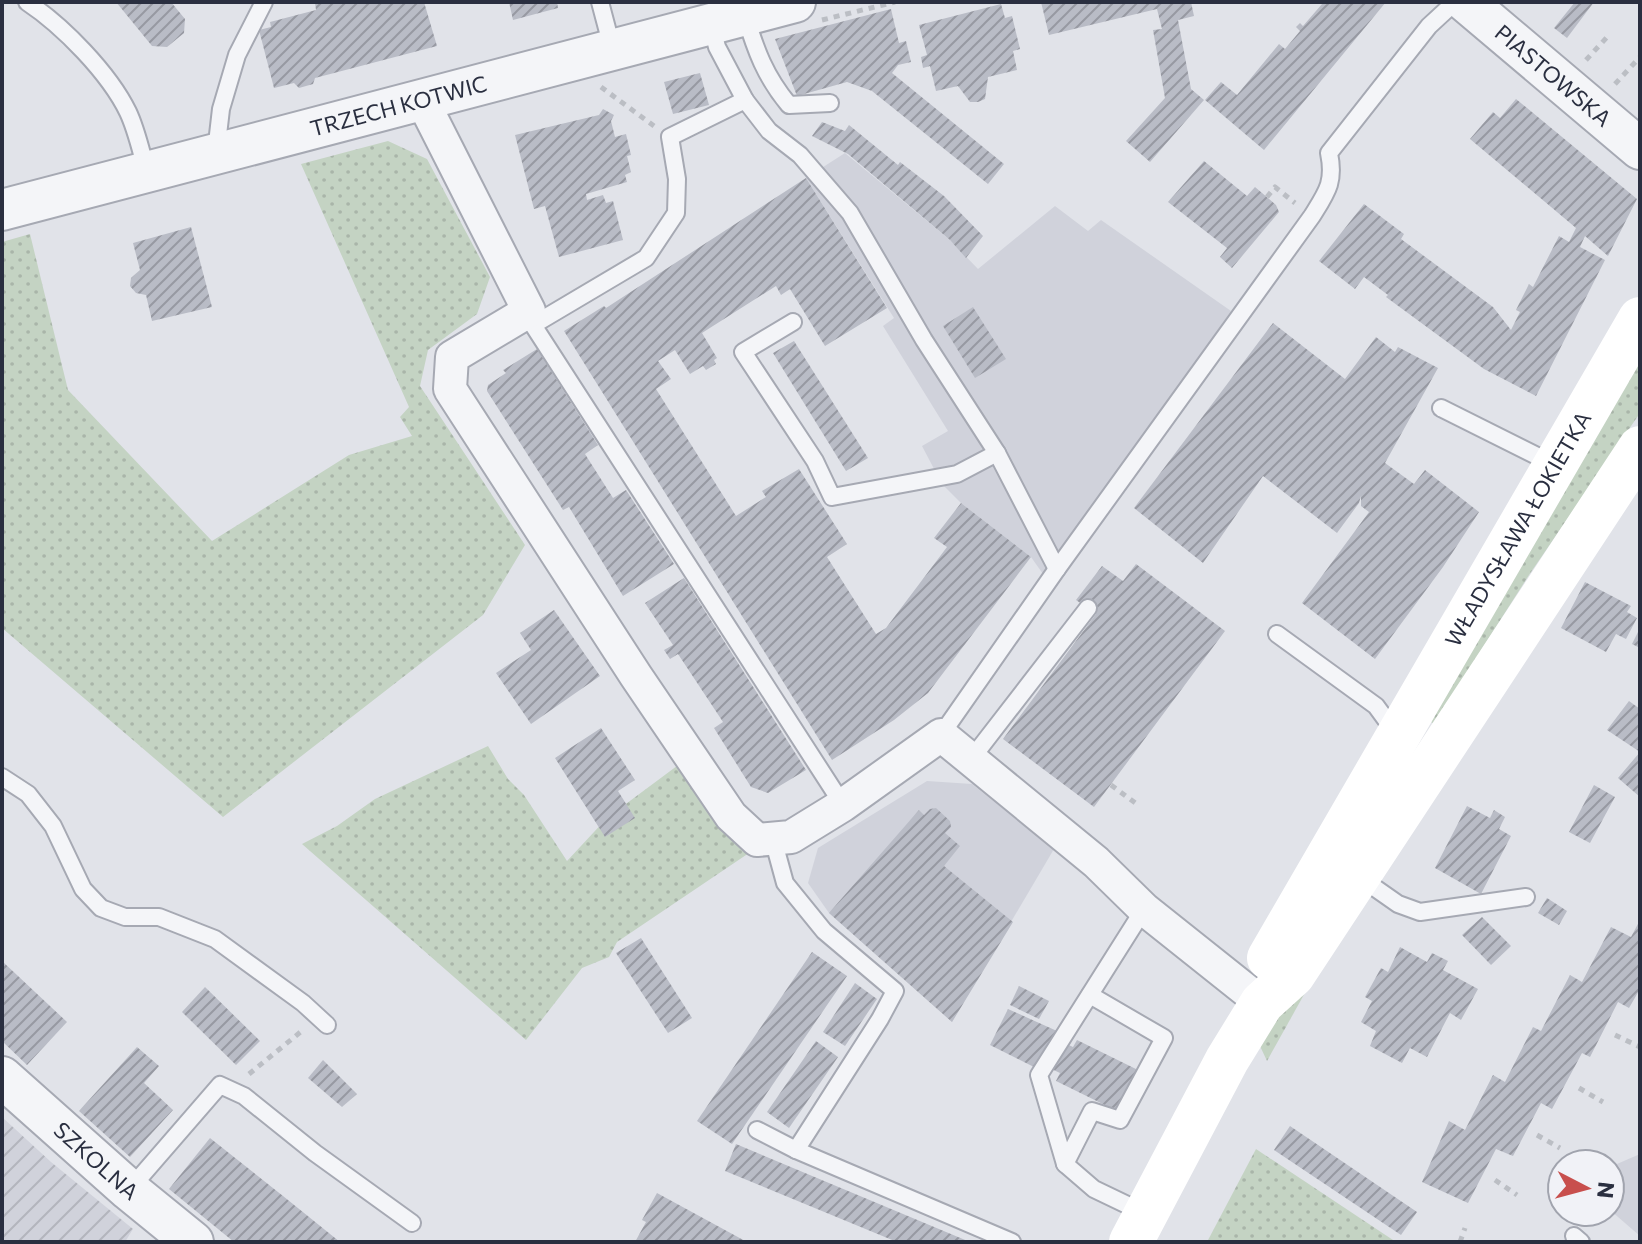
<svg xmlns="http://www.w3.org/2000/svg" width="1642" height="1244" viewBox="0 0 1642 1244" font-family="Commissioner,sans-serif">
  <defs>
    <pattern id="industrial-furrows" width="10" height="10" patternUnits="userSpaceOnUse" patternTransform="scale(2)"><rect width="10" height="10" fill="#d0d2db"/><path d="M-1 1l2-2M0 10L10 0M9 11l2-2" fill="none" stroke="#b3b5bd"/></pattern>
    <pattern id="grass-dots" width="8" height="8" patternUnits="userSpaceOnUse" patternTransform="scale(2)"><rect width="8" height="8" fill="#c4d3c3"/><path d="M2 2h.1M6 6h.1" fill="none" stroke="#a9b5a9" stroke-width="1.8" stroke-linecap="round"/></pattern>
    <pattern id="building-hatch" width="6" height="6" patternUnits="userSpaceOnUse" patternTransform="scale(2)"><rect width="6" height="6" fill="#b9bcc6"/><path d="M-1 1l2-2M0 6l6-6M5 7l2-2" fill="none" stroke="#9799a2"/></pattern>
  </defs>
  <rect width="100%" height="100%" fill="#e1e3e9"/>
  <g fill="#d0d2db">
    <path d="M845 153 950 240 978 269 1055 206 1088 231 1101 220 1231 311 1115 477 1043 574 1031 557 961 503 942 484 922 446 948 431 883 326 894 318 806 178Z"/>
    <path d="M927 781 972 784 1054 849 952 1022 829 913 808 883 818 848Z"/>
    <path d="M1640 1154V1236L1610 1210V1167Z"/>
  </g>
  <path fill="url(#industrial-furrows)" d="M2 1117 51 1162 133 1229 125 1242H2Z"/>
  <g fill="url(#grass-dots)">
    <path d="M388 141 427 159 490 277 477 314 428 350 420 386 525 545 483 615 223 817 2 628V242L30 234 68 390 212 541 349 455 412 436 400 417 409 407 301 164Z"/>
    <path d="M1640 350V413L1529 575 1434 724 1431 722Z"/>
    <path d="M488 746 508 779 524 795 567 861 607 818 685 760 749 853 617 942 609 957 582 968 526 1040 302 844 337 826 375 799Z"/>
    <path d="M1296 980 1311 982 1267 1061 1260 1046Z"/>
    <path d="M1256 1149 1396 1242H1207Z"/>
  </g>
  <g fill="url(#building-hatch)">
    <path d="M116 2H171L185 19 184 33 167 47 152 46Z"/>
    <path d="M318 2H424L437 46 315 78 313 84 299 88 294 83 274 88 259 30 271 27 270 22 316 10 315 3Z"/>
    <path d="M509 2H557L558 8 513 20Z"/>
    <path d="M1041 2H1191L1194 16 1178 20 1191 89 1204 100 1150 162 1126 141 1165 98 1153 30 1162 29 1157 9 1049 35Z"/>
    <path d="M1319 2H1386L1264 150 1205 100 1221 82 1237 95 1279 44 1285 49 1300 31 1296 27 1300 23 1303 26 1322 4Z"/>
    <path d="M1575 2H1594L1567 38 1554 28Z"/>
    <path d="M1001 4 1005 18 1012 16 1020 49 1013 51 1017 70 988 77 985 99 978 102H970L958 86 936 91 930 66 923 68 921 57 927 55 919 25Z"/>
    <path d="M891 9 899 43 906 41 911 62 898 65 892 73 1004 164 988 184 872 91 847 82 797 96 775 39Z"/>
    <path d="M700 73 709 105 673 114 664 82Z"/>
    <path d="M1516 99 1637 199 1608 256 1585 236 1580 247 1605 260 1536 396 1484 369 1386 297 1388 295 1364 277 1355 289 1319 261 1364 204 1404 234 1401 239 1493 307 1511 330 1520 312 1516 310 1529 284 1533 287 1559 236 1569 242 1576 228 1470 139 1493 112 1500 118Z"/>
    <path d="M603 109 614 115 611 121 615 137 626 134 631 155 627 156 631 172 625 175 627 182 586 194 587 200 603 195 606 203 613 201 623 240 559 257 545 206 534 209 515 135 599 115Z"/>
    <path d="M822 122 845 131 849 125 898 165 900 162 944 196 983 236 966 258 950 240 848 154 812 136Z"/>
    <path d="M1204 161 1247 196 1255 187 1276 205 1279 212 1232 268 1220 257 1227 248 1168 202Z"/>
    <path d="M806 178 887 308 825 346 790 289 781 295 776 286 702 333 717 358 714 360 716 364 706 370 703 366 690 374 675 350 658 361 671 379 656 389 736 516 766 497 762 491 799 469 847 544 827 557 876 634 886 628 947 547 934 538 961 503 1031 557 928 693 894 720 832 760 564 331 604 306 606 308Z"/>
    <path d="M191 227 212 307 152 321 146 295 136 293 130 286 131 278 140 270 133 243Z"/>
    <path d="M973 307 1006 359 975 378 943 326Z"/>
    <path d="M1273 323 1345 379 1376 337 1395 352 1398 347 1438 368 1385 463 1414 484 1425 470 1479 512 1443 567 1375 659 1302 603 1369 512 1361 506V496L1359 503 1337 533 1263 476 1203 563 1134 508Z"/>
    <path d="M794 341 868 458 846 471 773 353Z"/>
    <path d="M537 349 598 445 585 454 613 498 626 490 674 564 623 596 569 507 563 510 487 391 488 385 506 373 503 370Z"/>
    <path d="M1136 564 1225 631 1094 807 1003 739 1096 614 1076 600 1102 566 1123 581Z"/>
    <path d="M684 578 806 770 768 793 751 787 714 728 723 722 678 654 670 659 664 650 673 645 645 603Z"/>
    <path d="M1585 582 1631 606 1627 612 1637 618 1626 639 1616 634 1606 652 1561 628Z"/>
    <path d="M554 610 600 676 531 724 496 673 531 650 520 633Z"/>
    <path d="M1640 628V648L1632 644Z"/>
    <path d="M1629 701 1640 709V797L1618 778 1640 752 1607 730Z"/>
    <path d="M601 728 635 780 618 791 635 818 605 837 555 758Z"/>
    <path d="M1594 785 1615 797 1590 843 1569 832Z"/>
    <path d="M1467 806 1490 818 1494 810 1505 817 1499 829 1511 836 1481 894 1435 868Z"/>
    <path d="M936 808 950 821 951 827 945 833 960 846 944 866 1013 922 952 1022 829 913 919 810 924 815 930 809Z"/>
    <path d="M1547 898 1567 911 1559 925 1538 913Z"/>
    <path d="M1482 917 1511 946 1491 965 1462 935Z"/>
    <path d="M1640 920V989L1629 1008 1618 1002 1590 1057 1582 1053 1552 1109 1541 1103 1513 1156 1496 1149 1468 1203 1422 1182 1449 1121 1465 1130 1493 1075 1505 1082 1533 1027 1541 1031 1570 975 1582 982 1611 927 1631 937Z"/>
    <path d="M641 938 692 1018 668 1033 616 953Z"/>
    <path d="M1400 947 1427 962 1432 953 1448 961 1443 970 1478 989 1461 1020 1450 1013 1427 1057 1410 1048 1402 1063 1370 1046 1376 1031 1361 1022 1372 1001 1365 997 1381 968 1388 972Z"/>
    <path d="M812 952 847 976 732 1144 697 1121Z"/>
    <path d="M2 961 67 1022 27 1065 2 1041Z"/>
    <path d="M855 983 877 999 845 1046 823 1032Z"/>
    <path d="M1019 986 1049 1001 1039 1019 1010 1005Z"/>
    <path d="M205 987 260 1041 236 1065 182 1012Z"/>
    <path d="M1008 1009 1057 1031 1054 1038 1073 1047 1077 1040 1140 1071 1119 1112 1056 1081 1060 1073 1041 1064 1038 1069 990 1045Z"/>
    <path d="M816 1041 838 1057 789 1128 767 1112Z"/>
    <path d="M137 1047 159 1066 144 1083 173 1110 130 1157 79 1111Z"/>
    <path d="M323 1060 357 1094 342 1107 308 1078Z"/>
    <path d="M1290 1126 1417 1212 1401 1235 1274 1150Z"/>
    <path d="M210 1138 283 1196 340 1242H234L169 1189Z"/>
    <path d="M736 1144 970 1242H897L725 1171Z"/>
    <path d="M657 1193 747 1242H635L646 1222 642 1220Z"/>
  </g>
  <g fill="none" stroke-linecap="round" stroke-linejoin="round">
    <g stroke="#a6a9b3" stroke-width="20">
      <g id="service">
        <path d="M27 2C63 26 109 73 128 112 137 131 141 152 147 172"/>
        <path d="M600 2 613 51"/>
        <path d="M745 15C756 51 765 76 789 105L830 103"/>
        <path d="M745 100 769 131 800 155 850 213 924 340 997 453 1057 569"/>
        <path d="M216 152 221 109 237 55 264 2"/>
        <path d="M531 317 533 325 646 258 676 213 677 179 670 137 745 100 717 47 711 24"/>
        <path d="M793 322 743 352 815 461 832 497 957 474 997 453"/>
        <path d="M533 325 843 805"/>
        <path d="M1441 408 1553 464"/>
        <path d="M1277 634 1376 706 1395 732"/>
        <path d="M941 735 1057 569 1312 216C1327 192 1335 182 1329 153L1429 26 1455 2"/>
        <path d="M972 758 1088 608"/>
        <path d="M2 777 28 794 53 826 83 889 101 908 125 917H159L215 939 303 1003 327 1025"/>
        <path d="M773 839 785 883 824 931 895 991 880 1019 796 1150"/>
        <path d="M1358 876 1398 904 1420 912 1526 897"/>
        <path d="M1144 909 1039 1075 1065 1164 1094 1189 1144 1213"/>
        <path d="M757 1130 796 1150 1012 1242"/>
        <path d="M1065 1164 1092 1111 1120 1120 1164 1038 1090 995"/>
        <path d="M129 1190 220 1085 244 1096 315 1153 412 1223"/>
        <path d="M1574 1236 1581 1242"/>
      </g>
    </g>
    <g stroke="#a6a9b3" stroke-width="36">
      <path id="minor" d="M422 100 529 311 452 357 450 389 636 676 731 816 757 840 791 837 843 805 941 735 1096 862 1144 909 1262 1003"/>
    </g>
    <g stroke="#a6a9b3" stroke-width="44">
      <g id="tertiary">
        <path id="s1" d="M1466 2 1640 149"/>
        <path id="s2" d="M2 210 795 2"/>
        <path id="s3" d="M2 1077 129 1190 193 1242"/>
      </g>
    </g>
    <g stroke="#bbbec4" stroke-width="5" stroke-dasharray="6 6" stroke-linecap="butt">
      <path d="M822 20 895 2"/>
      <path d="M1586 60 1609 35"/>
      <path d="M1615 84 1640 57"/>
      <path d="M601 87 654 126"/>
      <path d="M1267 197 1275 187 1295 203"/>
      <path d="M1111 785 1138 805"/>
      <path d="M1615 1035 1640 1047"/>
      <path d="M249 1074 303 1030"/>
      <path d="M1579 1088 1603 1102"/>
      <path d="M1537 1135 1560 1148"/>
      <path d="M1495 1180 1517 1195"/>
      <path d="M1460 1242 1465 1228"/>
    </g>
    <use href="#service" stroke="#f4f5f8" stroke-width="16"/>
    <use href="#minor" stroke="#f4f5f8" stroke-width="32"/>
    <use href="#tertiary" stroke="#f4f5f8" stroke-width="40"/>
    <g stroke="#fff" stroke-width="44">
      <path id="s4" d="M1269 958 1640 319"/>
      <path d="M1131 1242 1227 1060 1262 1003 1293 975 1640 448"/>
    </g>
  </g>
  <g text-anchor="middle" stroke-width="8" stroke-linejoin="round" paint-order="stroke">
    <g font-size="22" fill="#2a2f40" stroke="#f1f2f7">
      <text dy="8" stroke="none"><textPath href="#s1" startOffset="114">PIASTOWSKA</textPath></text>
      <text dy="8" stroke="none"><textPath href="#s2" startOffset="410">TRZECH KOTWIC</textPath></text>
      <text dy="8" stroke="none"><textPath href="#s4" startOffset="496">WŁADYSŁAWA ŁOKIETKA</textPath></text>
      <text dy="8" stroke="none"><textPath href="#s3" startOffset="126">SZKOLNA</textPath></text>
    </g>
  </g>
  <rect width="1642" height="1244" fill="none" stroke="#2a2f40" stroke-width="8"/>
  <g transform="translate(1586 1188) rotate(96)"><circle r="38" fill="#f1f2f7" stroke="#a1a4ae" stroke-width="2"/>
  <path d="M0-6L14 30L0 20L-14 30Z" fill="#c84f4d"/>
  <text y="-12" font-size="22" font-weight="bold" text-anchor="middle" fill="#2a2f40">N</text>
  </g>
</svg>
